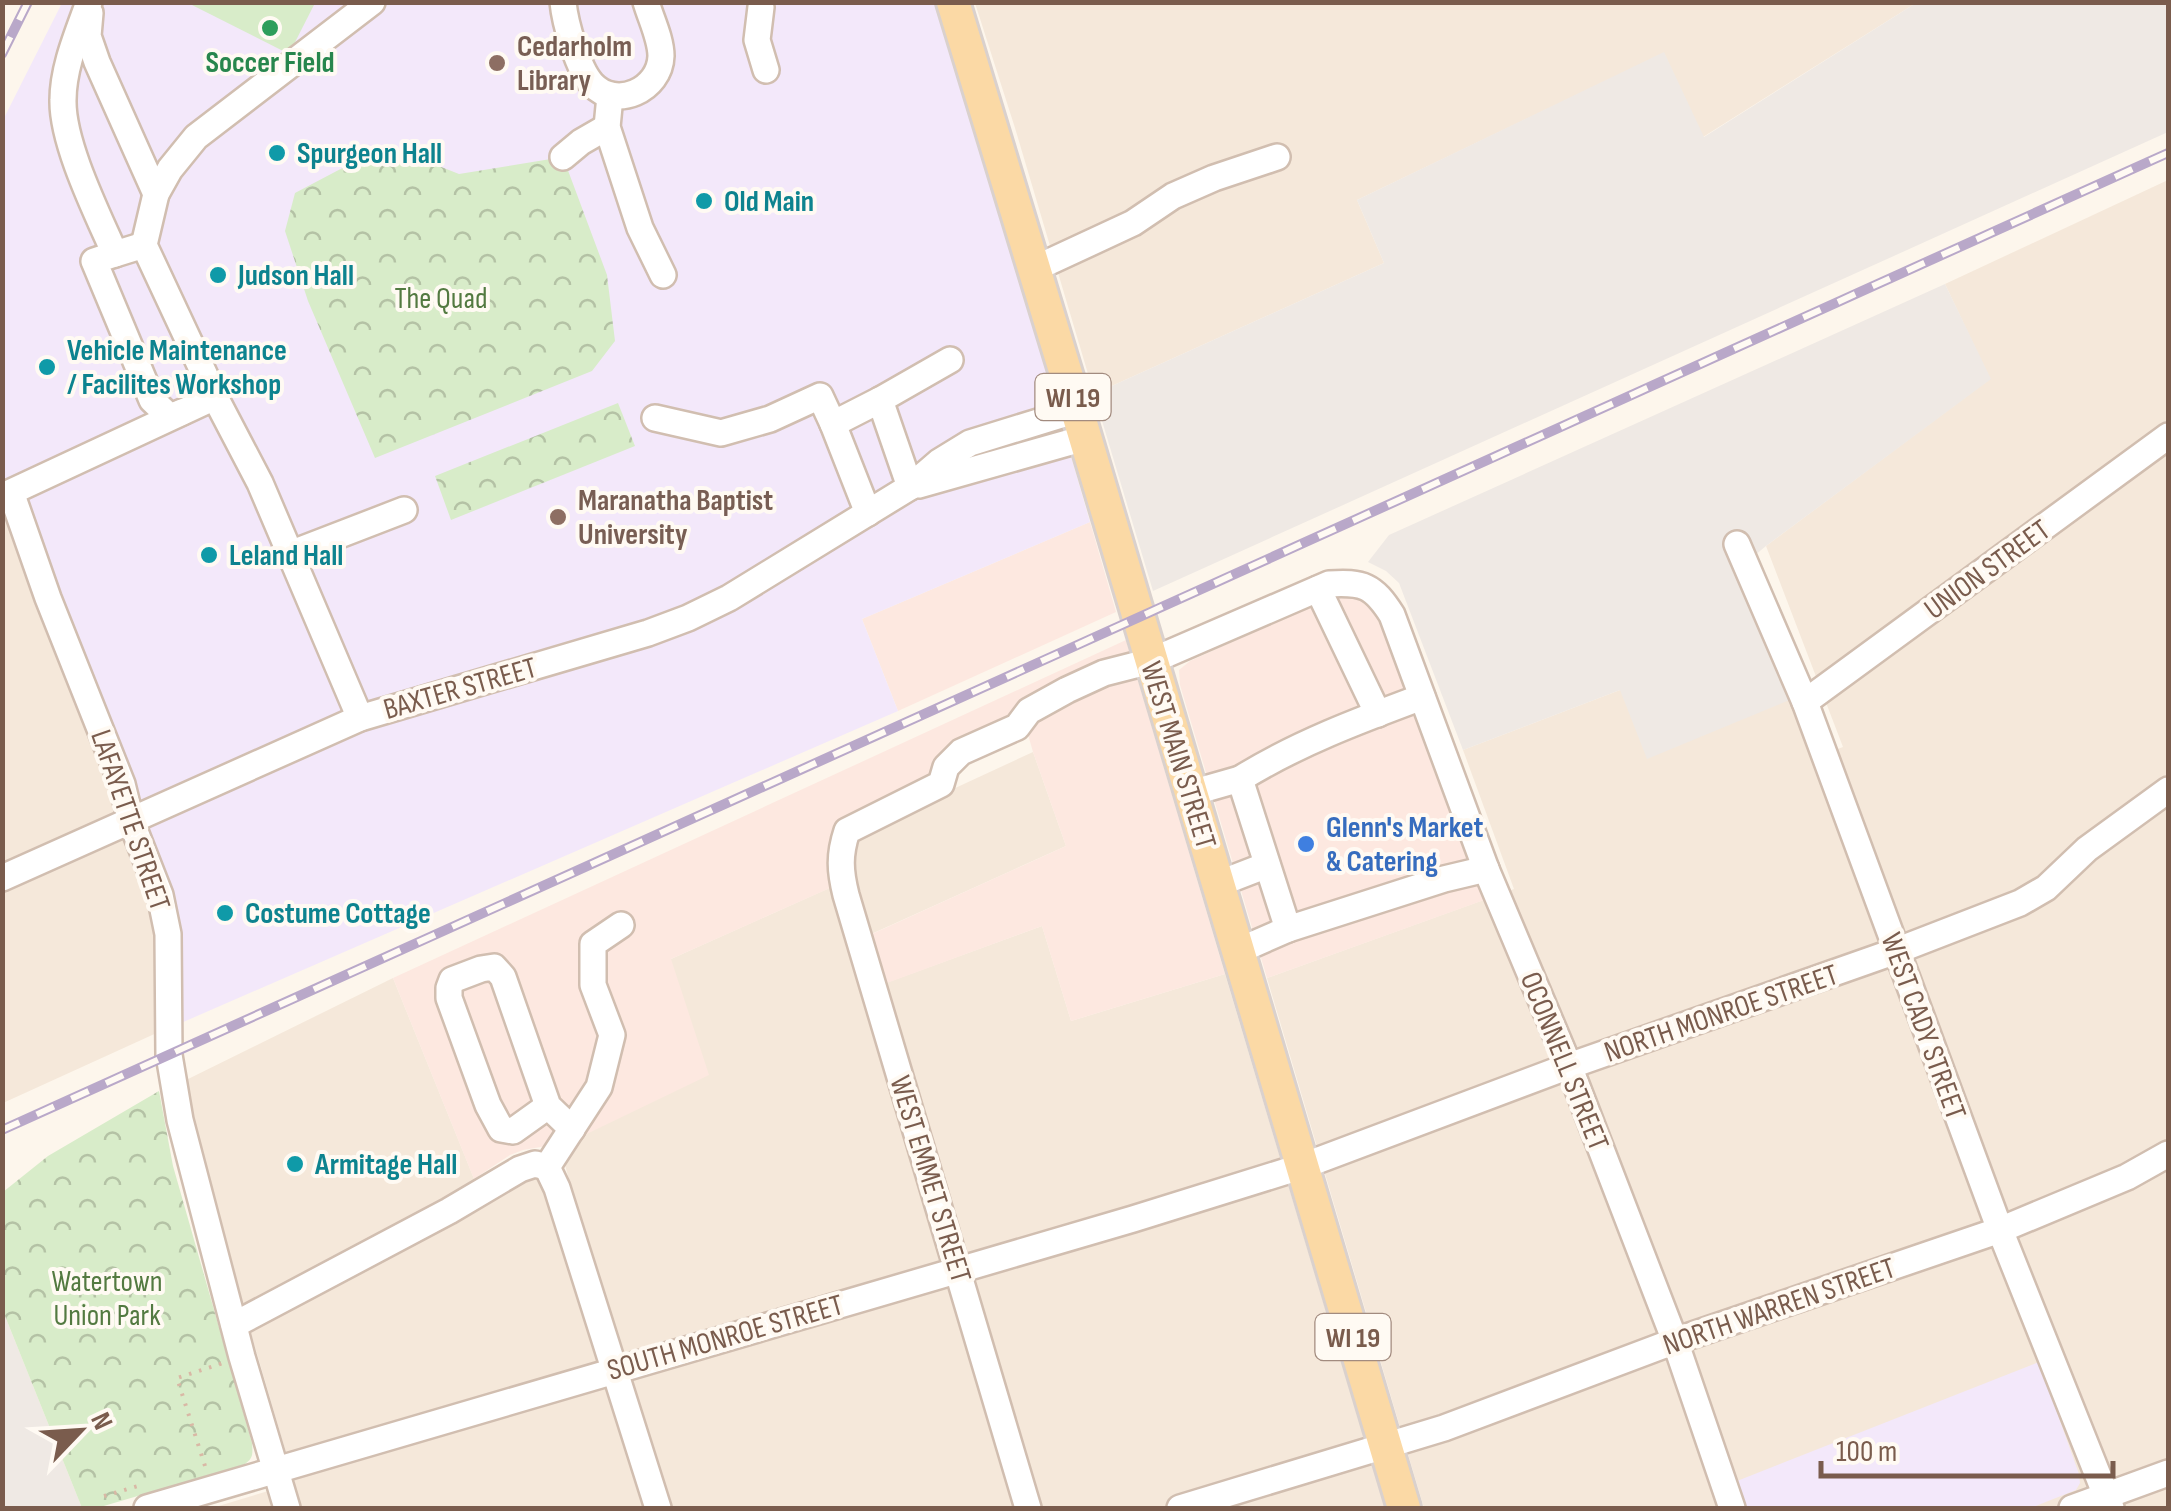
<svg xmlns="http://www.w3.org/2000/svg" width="2171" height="1511" viewBox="0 0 2171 1511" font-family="'Sofia Sans Condensed',sans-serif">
  <defs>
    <pattern id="forest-crowns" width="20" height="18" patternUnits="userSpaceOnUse" patternTransform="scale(2.5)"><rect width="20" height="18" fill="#d8ecc9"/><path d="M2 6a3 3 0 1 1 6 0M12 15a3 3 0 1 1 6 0" fill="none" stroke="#b4c2a5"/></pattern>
  </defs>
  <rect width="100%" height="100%" fill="#fdf6ec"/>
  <g fill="#f5e8da">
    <path d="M975 3H1916L1703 137 1664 53 1357 200 1384 263 1094 394 1015 128Z"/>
    <path d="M2168 180V1508H1424L1267 978 1514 889 1463 750 1620 690 1792 699 1813 758 1843 747 1766 546 1990 379 1945 284Z"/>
    <path d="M2 506 18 556 59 664 108 776 143 885 157 934 161 1031 3 1103Z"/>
    <path d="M1033 752 1066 846 847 945 861 992 1042 926 1071 1021 1225 974 1385 1508H212L295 1483 191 1129 182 1082 393 978 481 1196 539 1173 556 1212 576 1205 565 1165 566 1154 671 959 854 877 850 847 859 837 884 821Z"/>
  </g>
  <g fill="#fde8e0">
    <path d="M1090 522 1116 612 898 711 862 619Z"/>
    <path d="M1344 591 1377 601 1487 899 1267 978 1180 685 1179 670 1190 661Z"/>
    <path d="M1126 640 1225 974 1071 1021 1042 926 887 983 872 934 1066 846 1033 752 1027 731 834 834 827 863 830 888 671 959 709 1075 570 1142 523 1150 510 1155 474 1179 393 978Z"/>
  </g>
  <g fill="#efe9e4">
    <path d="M1916 3H2168V132L1153 591 1094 394 1384 263 1357 200 1664 52 1704 137Z"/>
    <path d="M1945 284 1991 379 1766 546 1737 570 1792 699 1647 759 1620 690 1463 750 1399 583 1386 571 1368 562 1389 535Z"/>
    <path d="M3 1311 82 1508H3Z"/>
  </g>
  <g fill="#f3e8fa">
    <path d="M62 3H940L1090 522 862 619 898 711 181 1023 180 969 3 485 2 122Z"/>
    <path d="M2039 1362 2079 1474 2080 1483 2076 1490 2031 1508H1747L1737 1481Z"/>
  </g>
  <g fill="url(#forest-crowns)">
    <path d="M386 145 459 174 563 157 607 275 615 341 592 371 375 458 308 301 285 231 295 193Z"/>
    <path d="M618 403 635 446 451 520 435 476Z"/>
    <path d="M159 1091 173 1166 252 1443C253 1455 253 1459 243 1465L97 1508H82L3 1311V1192L48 1156Z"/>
  </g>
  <path fill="#d8ecc9" d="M188 3H315L289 54Z"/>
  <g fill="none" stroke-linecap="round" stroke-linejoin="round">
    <g stroke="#d1beb0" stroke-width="30">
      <g id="minor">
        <path d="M89 2C78 33 63 67 63 100 62 143 97 213 115 254L144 245"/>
        <path d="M563 2C565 23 578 69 592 84 616 110 660 90 661 56 661 39 651 19 646 2"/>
        <path d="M761 7 757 40 766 70"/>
        <path d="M90 13 88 36 97 62 156 194"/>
        <path d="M610 96 607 127 640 228 663 275"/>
        <path d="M563 157 581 142 607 127"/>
        <path d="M115 254 94 261 152 400 170 417 182 412"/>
        <path d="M1034 269 1133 223 1173 196 1214 178 1277 157"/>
        <path d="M215 397 11 492 48 598 122 784 131 821 160 895 168 934 169 1055 180 1120 242 1357 287 1508"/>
        <path d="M880 400 910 487"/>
        <path d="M655 418 721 433 770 419 820 396 833 424 880 400 950 360"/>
        <path d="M833 424 868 513"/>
        <path d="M919 485 1085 438"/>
        <path d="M1737 544 1805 702 2000 1230 2111 1508"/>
        <path d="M290 554 404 510"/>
        <path d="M1318 589 1378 714"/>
        <path d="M1805 702 2168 436"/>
        <path d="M360 718 260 483 215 397 144 245 156 194 170 169 196 137 372 2"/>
        <path d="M1240 779C1296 744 1360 720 1422 697"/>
        <path d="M1191 793 1240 779 1288 929 1238 951"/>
        <path d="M2 878 360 718 648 633 688 618 729 598 910 487 939 462 970 443 1077 410"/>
        <path d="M1218 884 1267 865"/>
        <path d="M1288 929 1444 879 1486 869"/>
        <path d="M548 1106 513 1131 501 1129 488 1105 449 998V988L452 980 481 969 494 967 503 977 548 1106 572 1129"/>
        <path d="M547 1167 557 1188 658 1508"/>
        <path d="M547 1167 599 1087 612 1035 593 985V944L621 925"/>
        <path d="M234 1325 449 1211 520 1169 535 1164 547 1167"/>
        <path d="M147 1508 1133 1219 1303 1166 1569 1066 1896 951 2020 903 2046 888 2087 849 2168 790"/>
        <path d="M1028 1508 846 895C840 871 839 855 847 831L941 784 946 767 961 752 1017 727 1029 711 1067 690 1104 673 1151 661 1329 584C1363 582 1373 585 1392 615L1486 869 1569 1066 1675 1341 1732 1508"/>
        <path d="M1180 1508 1444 1428 1675 1341 2000 1230 2127 1177 2168 1154"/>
        <path d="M2072 1508 2168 1473"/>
      </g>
    </g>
    <g stroke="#dad1cd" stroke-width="38">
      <path id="major" d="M953 2 1077 410 1404 1508"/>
    </g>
    <g stroke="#d9b8a5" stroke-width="4" stroke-dasharray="2.5 8" stroke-linecap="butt">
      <path d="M205 1466 177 1378 223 1363"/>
      <path d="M104 1496 138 1486"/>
    </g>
    <use href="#minor" stroke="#fff" stroke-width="25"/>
    <use href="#major" stroke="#fbd9a5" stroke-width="32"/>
    <g stroke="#b9a8c9" stroke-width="10">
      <g id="rail">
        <path d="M2 54 28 2"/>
        <path d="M2 1130 2168 153"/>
      </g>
    </g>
    <use href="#rail" stroke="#fffaf3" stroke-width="6" stroke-dasharray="19" stroke-linecap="butt"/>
  </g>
  <circle fill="#2e9e5b" stroke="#fffaf3" stroke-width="4" cx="270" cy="28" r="10"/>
  <g fill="#8d6e63" stroke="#fffaf3" stroke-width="4">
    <circle cx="497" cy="63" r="10"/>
    <circle cx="558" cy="517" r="10"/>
  </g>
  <g fill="#0f9aa8" stroke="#fffaf3" stroke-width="4">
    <circle cx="277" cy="153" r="10"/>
    <circle cx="704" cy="201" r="10"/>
    <circle cx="218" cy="275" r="10"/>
    <circle cx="47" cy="367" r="10"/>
    <circle cx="209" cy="555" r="10"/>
    <circle cx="225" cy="913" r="10"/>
    <circle cx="295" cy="1164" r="10"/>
  </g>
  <circle fill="#3f7fe0" stroke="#fffaf3" stroke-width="4" cx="1306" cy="844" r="10"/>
  <g text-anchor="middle" stroke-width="8" stroke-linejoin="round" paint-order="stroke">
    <g fill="#fffaf3" stroke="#a28b7f" stroke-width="2.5">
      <rect x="1035.5" y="374" width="75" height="46" rx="8"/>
      <rect x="1315.5" y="1314" width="75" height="46" rx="8"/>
    </g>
    <g font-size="28" font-weight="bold" fill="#7a5c4d">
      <text x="1073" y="407">WI 19</text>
      <text x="1353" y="1347">WI 19</text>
    </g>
    <g font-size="30" font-weight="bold" fill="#785e54" stroke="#fffaf3" text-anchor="start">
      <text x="517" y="56">Cedarholm<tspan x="517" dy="34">Library</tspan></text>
      <text x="578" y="510">Maranatha Baptist<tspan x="578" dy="34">University</tspan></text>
    </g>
    <g font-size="30" font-weight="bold" fill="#27864d" stroke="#fffaf3">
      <text x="270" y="72">Soccer Field</text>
    </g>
    <g font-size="30" font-weight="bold" fill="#0d838f" stroke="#fffaf3" text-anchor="start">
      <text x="297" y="163">Spurgeon Hall</text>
      <text x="724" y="211">Old Main</text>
      <text x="238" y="285">Judson Hall</text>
      <text x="67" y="360">Vehicle Maintenance<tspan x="67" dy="34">/ Facilites Workshop</tspan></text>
      <text x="229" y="565">Leland Hall</text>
      <text x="245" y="923">Costume Cottage</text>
      <text x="315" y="1174">Armitage Hall</text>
    </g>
    <g font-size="30" fill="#537a41" stroke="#fffaf3">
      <text x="441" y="308">The Quad</text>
      <text x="107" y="1291">Watertown<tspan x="107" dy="34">Union Park</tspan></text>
    </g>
    <g font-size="30" fill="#7a5c4d" stroke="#fffaf3">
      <text transform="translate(1987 569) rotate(-36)" y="10">UNION STREET</text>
      <text transform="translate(460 688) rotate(-16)" y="10">BAXTER STREET</text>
      <text transform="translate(1179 755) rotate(73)" y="10">WEST MAIN STREET</text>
      <text transform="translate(131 820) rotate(71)" y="10">LAFAYETTE STREET</text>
      <text transform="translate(1721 1013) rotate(-19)" y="10">NORTH MONROE STREET</text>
      <text transform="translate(1924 1026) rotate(70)" y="10">WEST CADY STREET</text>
      <text transform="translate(1565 1061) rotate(68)" y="10">OCONNELL STREET</text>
      <text transform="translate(931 1179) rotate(73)" y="10">WEST EMMET STREET</text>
      <text transform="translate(1779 1306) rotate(-19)" y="10">NORTH WARREN STREET</text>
      <text transform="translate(725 1337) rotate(-16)" y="10">SOUTH MONROE STREET</text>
    </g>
    <g font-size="30" font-weight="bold" fill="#366cbe" stroke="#fffaf3" text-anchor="start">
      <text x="1326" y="837">Glenn's Market<tspan x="1326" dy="34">&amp; Catering</tspan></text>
    </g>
  </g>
  <rect width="2171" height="1511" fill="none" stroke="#7a5c4d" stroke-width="10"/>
  <g transform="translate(80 1431) rotate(65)" stroke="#fffaf3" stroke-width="8" paint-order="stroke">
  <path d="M0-8L18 38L0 25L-18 38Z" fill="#7a5c4d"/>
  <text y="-15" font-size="28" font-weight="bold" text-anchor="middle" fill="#7a5c4d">N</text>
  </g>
  <path d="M1821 1461v15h292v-15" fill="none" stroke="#7a5c4d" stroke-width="5"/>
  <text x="1836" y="1461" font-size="30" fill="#7a5c4d" stroke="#fffaf3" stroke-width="8" paint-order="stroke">100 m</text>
</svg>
